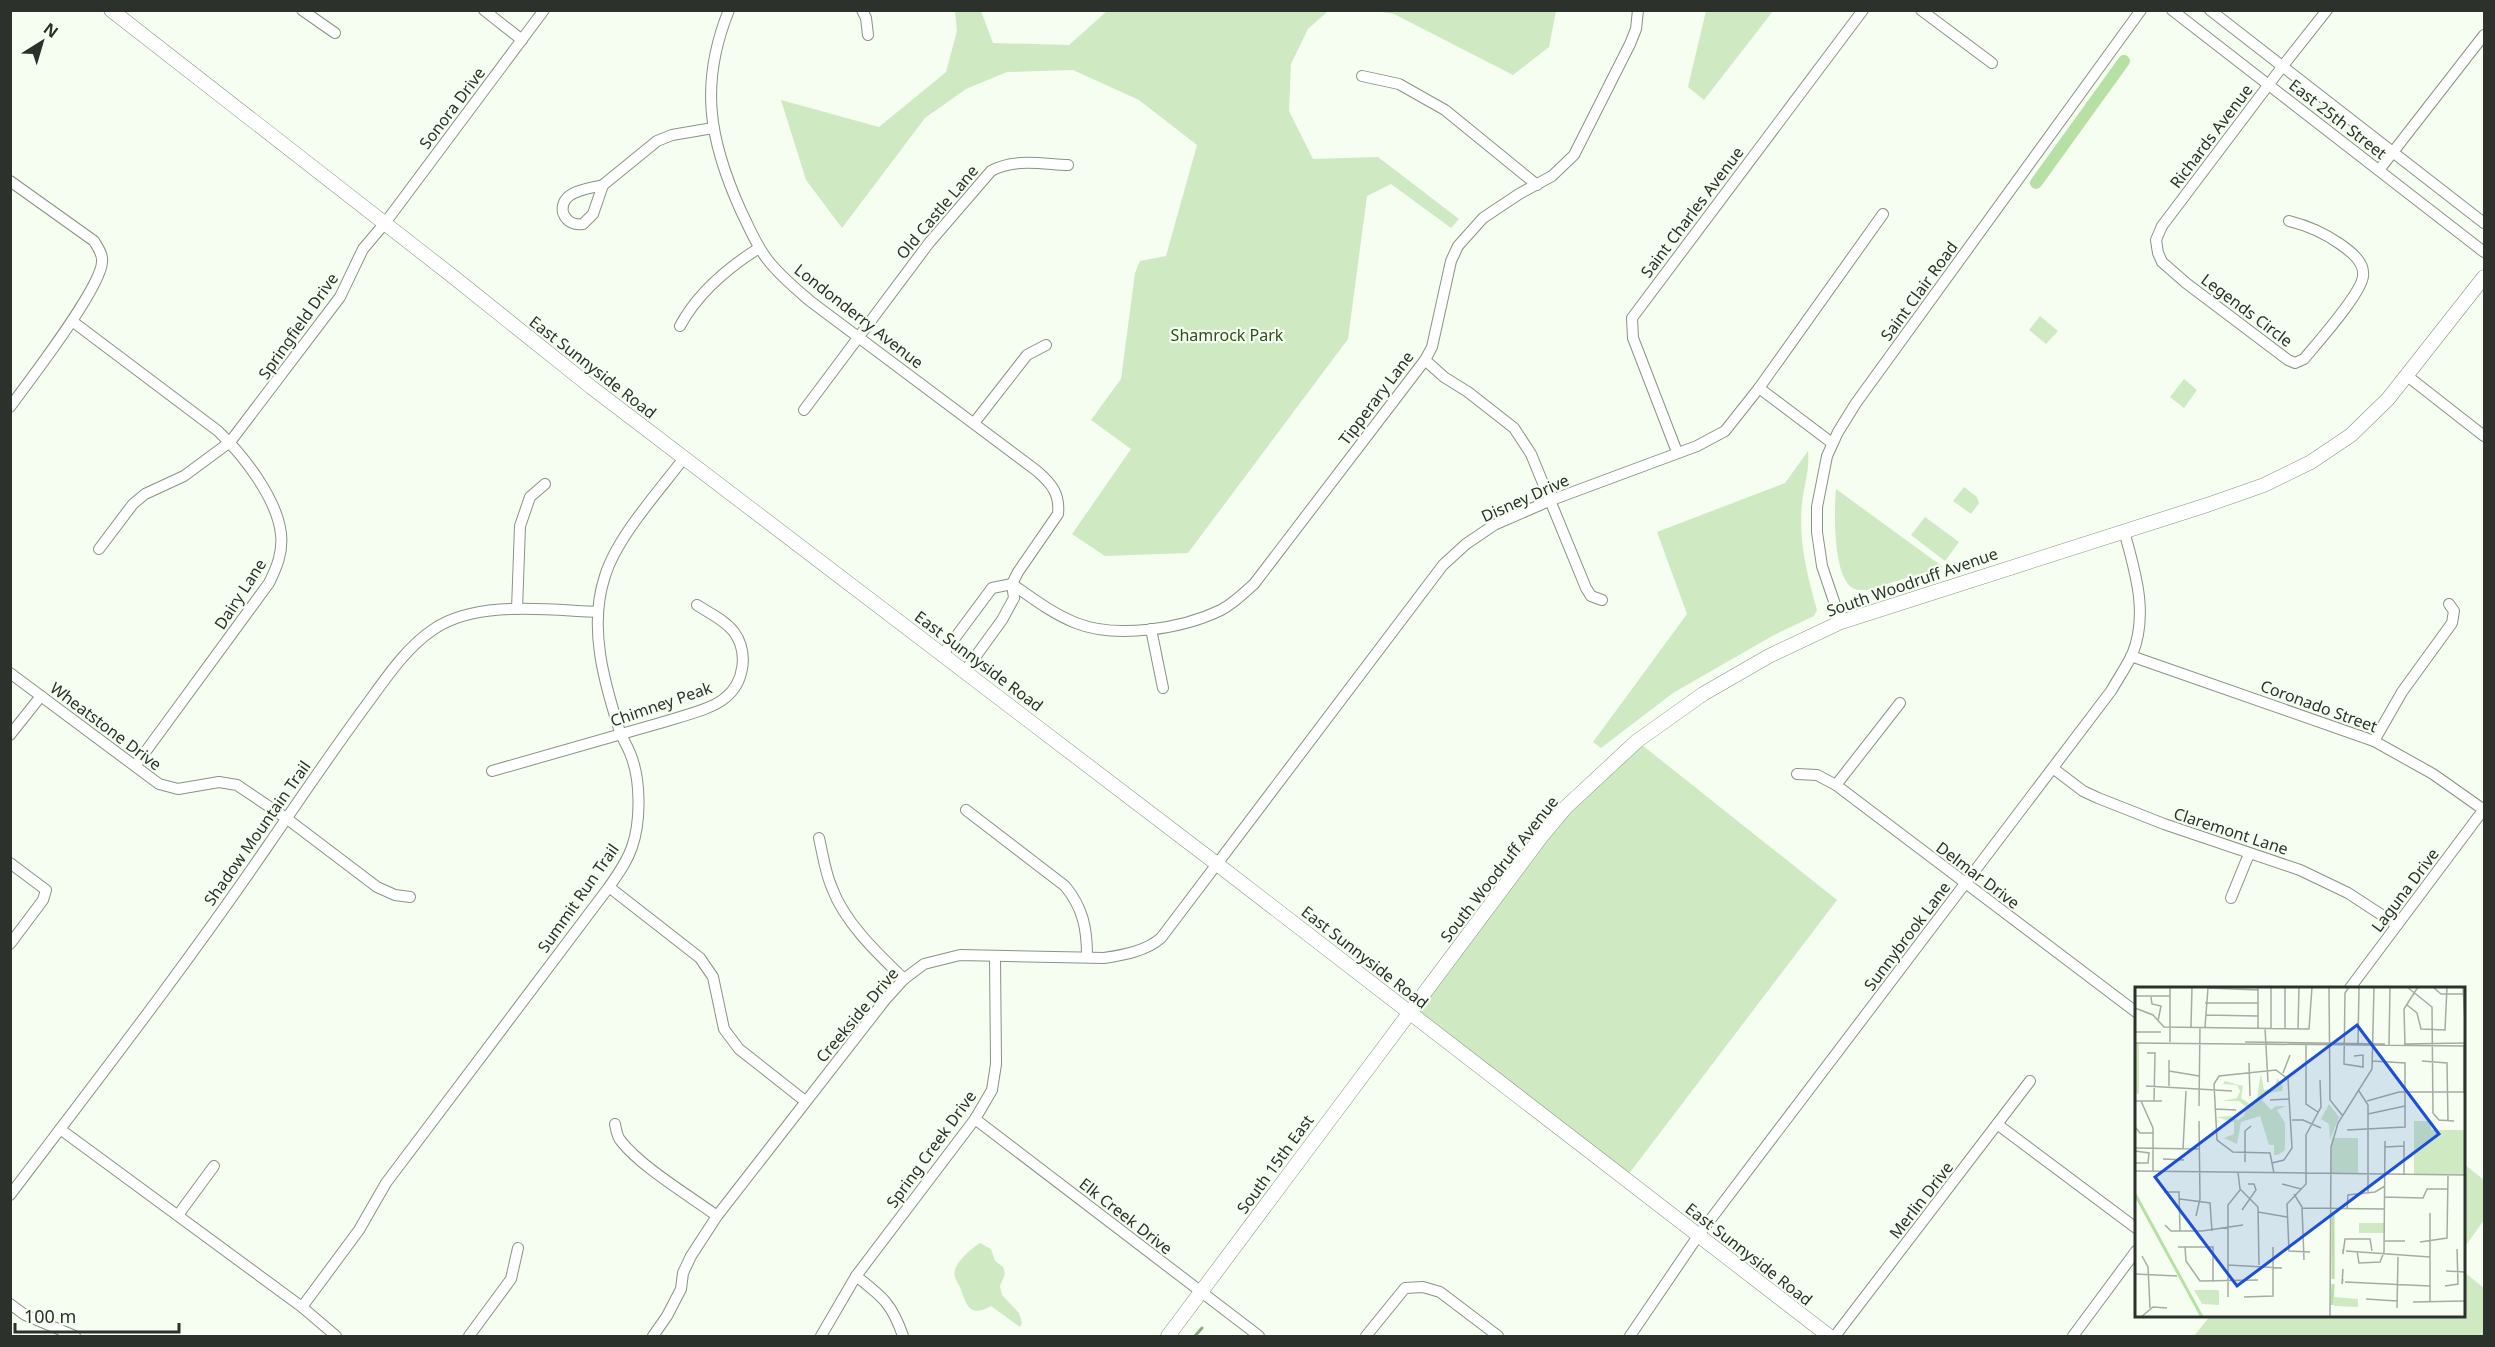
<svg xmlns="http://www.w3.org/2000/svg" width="2495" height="1347" viewBox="0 0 2495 1347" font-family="'Noto Sans',sans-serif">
  <rect width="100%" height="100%" fill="#f5fef1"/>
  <g fill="#cfe9c3">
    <path d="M955 11H981L993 43 1069 45 1107 11H1328L1308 29 1291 64 1289 111 1313 159 1378 157 1459 219 1451 228 1391 184 1367 196 1348 339 1188 553 1105 556 1072 534 1131 449 1091 420 1121 379 1135 273 1140 261 1166 256 1197 145 1139 100 1073 70 1007 72 966 89 925 118 842 228 806 180 781 100 879 127 946 72 957 31Z"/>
    <path d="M1376 11H1556L1549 47 1513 75 1394 14Z"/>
    <path d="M1706 11H1773L1704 100 1688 87Z"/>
    <path d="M2040 316 2058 331 2046 344 2029 330Z"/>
    <path d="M2184 379 2197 390 2184 408 2170 397Z"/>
    <path d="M1808 451C1810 469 1804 485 1802 503 1798 539 1807 575 1817 610L1814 616 1774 635 1673 693 1601 748 1593 742 1687 614 1657 532 1785 483Z"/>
    <path d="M1964 487 1977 497 1979 503 1971 514 1953 501Z"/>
    <path d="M1836 489 1943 567 1867 590C1861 590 1855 591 1850 586 1833 570 1834 511 1836 489Z"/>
    <path d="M1925 517 1959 542 1945 561 1911 535Z"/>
    <path d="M1637 741 1837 900 1625 1179 1409 1012 1560 815Z"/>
    <path d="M2464 1164 2484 1180V1220L2464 1248Z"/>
    <path d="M980 1243 991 1249 995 1261 1003 1267 1005 1274 1000 1286 1002 1295 1019 1313 1022 1323 1020 1327 991 1306C969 1318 967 1306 960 1287 957 1281 953 1277 955 1270 958 1260 972 1248 980 1243Z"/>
    <path d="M2464 1272 2484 1288V1336H2194L2210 1316H2464Z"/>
  </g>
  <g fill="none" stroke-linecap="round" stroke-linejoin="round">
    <path stroke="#8eac80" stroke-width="3" d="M1195 1336 1202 1328"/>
    <path stroke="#b7e0a4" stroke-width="12" d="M2036 183 2124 61"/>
    <g stroke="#899484" stroke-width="12">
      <g id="minor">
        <path d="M302 10 335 33"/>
        <path d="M484 10 522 40"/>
        <path d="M729 10C699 84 709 140 741 211 749 227 756 245 767 259 779 275 795 288 810 301L1037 471C1052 484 1060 494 1058 514L1018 572 1012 584 1014 598 1002 620 965 671"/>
        <path d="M862 10 866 18 868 35"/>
        <path d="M1921 10 1992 63"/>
        <path d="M2172 10 2484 252"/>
        <path d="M2210 10 2484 223"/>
        <path d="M1362 76 1399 84 1445 110 1537 185"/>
        <path d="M2379 170 2484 35"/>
        <path d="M10 181 94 241C98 248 103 254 102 262 101 288 29 381 10 407"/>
        <path d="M603 185 657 141 672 135 713 128"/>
        <path d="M603 185 593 214 583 224C566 227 555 208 569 196 578 189 592 188 603 185Z"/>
        <path d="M2289 221C2309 226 2323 232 2340 244 2350 251 2365 262 2363 276 2362 293 2317 343 2304 359L2295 363 2288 360 2186 283 2162 262 2158 253 2156 240 2162 226 2282 67 2327 10"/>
        <path d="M72 321 218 431C243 455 277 498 281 534 283 552 277 567 269 583L135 766"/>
        <path d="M680 326C697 294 729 267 759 248"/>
        <path d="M1425 360 1444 377 1468 392 1514 428 1531 454 1586 588 1591 596 1602 600"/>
        <path d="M2406 375 2484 436"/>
        <path d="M1759 388 1832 443"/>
        <path d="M804 410 929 243 991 171C1014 158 1042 164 1068 165"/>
        <path d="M974 423 1027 355 1046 345"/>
        <path d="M1677 452 1633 338 1632 318 1863 10"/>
        <path d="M99 549 133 504 145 494 184 476 230 442 340 297 363 249 385 223 544 10"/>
        <path d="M1012 584C1032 598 1053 614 1076 623 1116 639 1182 629 1221 610 1233 604 1244 593 1254 584L1425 360 1432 347 1451 261 1458 246 1483 218 1519 194 1552 176 1574 155 1630 44 1636 29 1638 10"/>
        <path d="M517 609 520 526 530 497 545 484"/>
        <path d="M1841 622 1822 566 1817 532V507L1827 456 1838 432 1856 403 2141 10"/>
        <path d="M1151 629 1163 688"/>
        <path d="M943 654 992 588 1012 584"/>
        <path d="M2131 656 2374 741 2433 774 2484 810"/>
        <path d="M10 673 159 784 178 789 219 782 237 785 286 818 377 887 395 895 410 897"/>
        <path d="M10 735 41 696"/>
        <path d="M2374 741 2402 692 2452 623 2454 611 2449 604"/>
        <path d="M2054 769 2083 791 2098 798 2164 824 2300 870 2348 893 2397 925"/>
        <path d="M492 771C548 755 604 739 660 723 678 717 711 710 725 698 744 683 749 653 734 632 725 620 709 613 697 605"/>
        <path d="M1797 774 1817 775 1836 785 2136 1012"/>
        <path d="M1836 785 1900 703"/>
        <path d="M966 810 1065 886C1083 908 1087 928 1087 956"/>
        <path d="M819 838C823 855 825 872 832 888 845 923 878 954 904 979"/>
        <path d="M10 863 46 890 43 900 10 944"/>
        <path d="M609 887 700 958 713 977 724 1029 739 1049 805 1101"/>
        <path d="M2231 898 2249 854"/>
        <path d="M2350 988 2484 809"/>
        <path d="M975 1119 1259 1336"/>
        <path d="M615 1124C616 1129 617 1137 621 1141 641 1167 690 1196 717 1216"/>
        <path d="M1997 1124 2136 1228"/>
        <path d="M60 1129 302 1307 336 1336"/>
        <path d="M10 1195C98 1079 187 964 269 844 302 796 335 747 370 700 388 675 408 646 434 629 477 600 548 610 598 612"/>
        <path d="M178 1215 214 1166"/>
        <path d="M856 1276C883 1297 892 1304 903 1336"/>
        <path d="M10 1304 25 1315 75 1336"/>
        <path d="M302 1307 359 1230 386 1183 609 887C618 874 627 862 632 847 641 821 641 779 630 753 627 746 623 739 620 732 604 682 588 627 605 576 617 537 659 491 684 458"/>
        <path d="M469 1336 511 1279 518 1248"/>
        <path d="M653 1336 667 1316 681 1289 683 1273 691 1256 717 1216 885 1000 904 979 924 964 960 955 1104 958C1124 955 1146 951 1161 938L1443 565 1466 544 1494 525 1549 501 1697 446 1725 431 1759 388 1883 214"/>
        <path d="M821 1336 856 1276 975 1119 992 1090 996 1064 995 957"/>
        <path d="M1366 1336 1405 1288 1423 1287 1440 1292 1498 1336"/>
        <path d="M1630 1336 1698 1236 2111 691C2118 679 2126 667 2132 655 2149 614 2135 571 2124 531"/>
        <path d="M1835 1336 2030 1081"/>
        <path d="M2073 1336 2136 1251"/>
      </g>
    </g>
    <g stroke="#899484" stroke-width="15">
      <g id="major">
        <path d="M111 10 451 275 591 387 1217 864 1829 1336"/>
        <path d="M1168 1336 1541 837 1566 807 1637 741 1703 694 1769 656 1841 622 2207 505 2264 485 2311 462 2351 435 2388 399 2484 277"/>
      </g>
    </g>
    <use href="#minor" stroke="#fff" stroke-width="10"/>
    <use href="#major" stroke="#fff" stroke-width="14"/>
  </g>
  <g text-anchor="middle" stroke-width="4.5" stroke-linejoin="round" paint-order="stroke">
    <g font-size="16" fill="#2d312b" stroke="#f5fef1">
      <text transform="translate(452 108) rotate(-53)" y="6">Sonora Drive</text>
      <text transform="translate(2338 119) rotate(38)" y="6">East 25th Street</text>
      <text transform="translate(2211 136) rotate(-53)" y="6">Richards Avenue</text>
      <text transform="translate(937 212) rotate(-50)" y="6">Old Castle Lane</text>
      <text transform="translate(1692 212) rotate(-53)" y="6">Saint Charles Avenue</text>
      <text transform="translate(1919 291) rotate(-54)" y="6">Saint Clair Road</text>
      <text transform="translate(2247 310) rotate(37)" y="6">Legends Circle</text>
      <text transform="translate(859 316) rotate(38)" y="6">Londonderry Avenue</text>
      <text transform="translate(298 326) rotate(-55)" y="6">Springfield Drive</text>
      <text transform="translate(593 367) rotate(38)" y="6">East Sunnyside Road</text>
      <text transform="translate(1376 398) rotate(-53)" y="6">Tipperary Lane</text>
      <text transform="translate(1525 498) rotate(-24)" y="6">Disney Drive</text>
      <text transform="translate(1912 582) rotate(-19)" y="6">South Woodruff Avenue</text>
      <text transform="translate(240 594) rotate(-57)" y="6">Dairy Lane</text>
      <text transform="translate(979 661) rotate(37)" y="6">East Sunnyside Road</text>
      <text transform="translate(661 704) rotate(-19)" y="6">Chimney Peak</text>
      <text transform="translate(2319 706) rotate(20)" y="6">Coronado Street</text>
      <text transform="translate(106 726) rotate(37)" y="6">Wheatstone Drive</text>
      <text transform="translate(2231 831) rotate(18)" y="6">Claremont Lane</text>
      <text transform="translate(257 833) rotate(-55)" y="6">Shadow Mountain Trail</text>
      <text transform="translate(1499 869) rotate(-52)" y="6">South Woodruff Avenue</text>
      <text transform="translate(1978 875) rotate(37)" y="6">Delmar Drive</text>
      <text transform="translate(2405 890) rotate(-53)" y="6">Laguna Drive</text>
      <text transform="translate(578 898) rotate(-55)" y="6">Summit Run Trail</text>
      <text transform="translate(1907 936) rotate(-53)" y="6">Sunnybrook Lane</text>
      <text transform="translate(1365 957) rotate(38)" y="6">East Sunnyside Road</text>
      <text transform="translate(857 1015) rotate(-50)" y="6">Creekside Drive</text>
      <text transform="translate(931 1149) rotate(-54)" y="6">Spring Creek Drive</text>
      <text transform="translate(1275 1164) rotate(-54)" y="6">South 15th East</text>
      <text transform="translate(1921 1200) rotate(-52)" y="6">Merlin Drive</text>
      <text transform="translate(1126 1216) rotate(38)" y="6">Elk Creek Drive</text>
      <text transform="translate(1749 1254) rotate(38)" y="6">East Sunnyside Road</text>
    </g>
    <g font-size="16" fill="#2c5016" stroke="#f5fef1">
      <text x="1227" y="341">Shamrock Park</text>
    </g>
  </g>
  <g transform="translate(2135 987)">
    <rect width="330" height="330" fill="#f5fef1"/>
    <path d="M0 56H4V107L0 106ZM126 86 129 103 140 101 142 91 148 100 147 104 133 106 127 113 136 123 141 119H151L142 123 150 136V163L143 168H139V158H134L125 129 106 135 102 157 89 151 99 147V135L81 130 96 129 103 133 109 129 111 120 104 114H87L102 111 105 104 102 98 88 97 90 94 108 99 106 111 115 117 122 111ZM194 117 204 130 195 153 194 137 186 132ZM279 134H295L296 143H330L329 188 279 187ZM197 151H223V187L196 186ZM224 236H249V246H224ZM59 303H84V318L67 317ZM199 310 223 312V320L199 319Z" fill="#cfe9c3"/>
    <path fill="none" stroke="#b7e0a4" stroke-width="3" d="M0 207 67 330M198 292V225M197 318 198 297"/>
    <path fill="none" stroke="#a5aca2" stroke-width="1.5" d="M123 0V41M194 0 195 113 207 128M214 0 210 6 209 77 228 80V68L219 69M272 0 297 20 298 126 304 133 319 134M298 0 306 7H329M328 0 330 35M74 1 123 3M0 9H35M16 10 17 17 26 19 23 34M70 16H123M272 18 282 26 286 42 310 43 312 0M0 21 18 28 29 40 174 42 177 0M71 28 123 29M56 40 57 0M70 40 73 1M130 41 133 95M136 41V0M150 41V0M163 42 164 0M0 45H26M35 55V0M110 55 250 57M0 56 330 59M223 57 224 0M269 57 330 56M171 58V117L183 125M270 58 269 22 283 0M329 58V105M254 59 255 0M12 66H20L19 114M34 73V99M287 74 312 76 313 134M114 76 115 109M34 84 64 89M148 86 155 68M11 99 97 104M224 104 233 118V206M135 113 155 112M0 114H27M6 114 18 141V184M232 114 264 105H330M64 119 65 40M80 122 101 123M233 127 270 119M157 133H168L186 141M0 140 5 146H18M212 143 270 140V76L237 74M269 154V187M250 160 269 159M0 161 64 162M48 162 51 104M0 164 14 166 13 176H0M28 172 49 173M110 175V144L116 139M137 176 149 173 157 161 153 92 141 83 84 89 79 97 82 153 98 165 135 166 139 186M0 184 330 188M103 186 105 202 123 220 124 278M147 197 166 202M29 205H44L45 244M159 207 167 220 169 273M249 210 288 211 292 202H313M45 212 75 216 77 244M167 221 249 222M212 222 213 208 240 205 250 199M107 223 121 203 119 197H113M123 225 152 230M61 229 65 212 64 134M30 238 36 244H67L108 238M250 254H270M285 255 312 251 313 189M43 260H78V295M50 260 51 274 65 294 123 293M208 262V267L210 252H235L237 264M211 264 295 270M222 264 224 276 245 275 249 265 250 154M175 265 154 264 152 217 171 197V148L186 120 185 93M7 269 13 280 15 321M93 278 147 281M311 284 330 285M0 287 42 289M208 292 207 297 208 282M210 295 295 299M310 299 323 297 322 262M93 310V218L105 203M109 310 138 309V260M231 312 262 314M295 314V226M278 315 330 314M262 321 263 270M6 330 18 320 32 321M195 330 196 160 203 136 237 82 239 0"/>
    <path fill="#1d4ed8" fill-opacity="0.15" stroke="#1d4ed8" stroke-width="3" d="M222 38 304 147 102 299 20 190Z"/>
    <rect width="330" height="330" fill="none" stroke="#2d312b" stroke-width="3"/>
  </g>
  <rect width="2495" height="1347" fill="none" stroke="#2d312b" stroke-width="24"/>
  <g transform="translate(42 42) rotate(37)" stroke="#f5fef1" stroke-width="4.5" paint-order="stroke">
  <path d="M0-4.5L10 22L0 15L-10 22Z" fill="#2d312b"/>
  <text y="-9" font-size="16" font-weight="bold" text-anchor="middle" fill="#2d312b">N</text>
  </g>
  <path d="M15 1323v9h164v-9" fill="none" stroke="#2d312b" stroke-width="3"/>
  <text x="24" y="1323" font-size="18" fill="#2d312b" stroke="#f5fef1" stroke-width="4.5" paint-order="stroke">100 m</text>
</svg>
